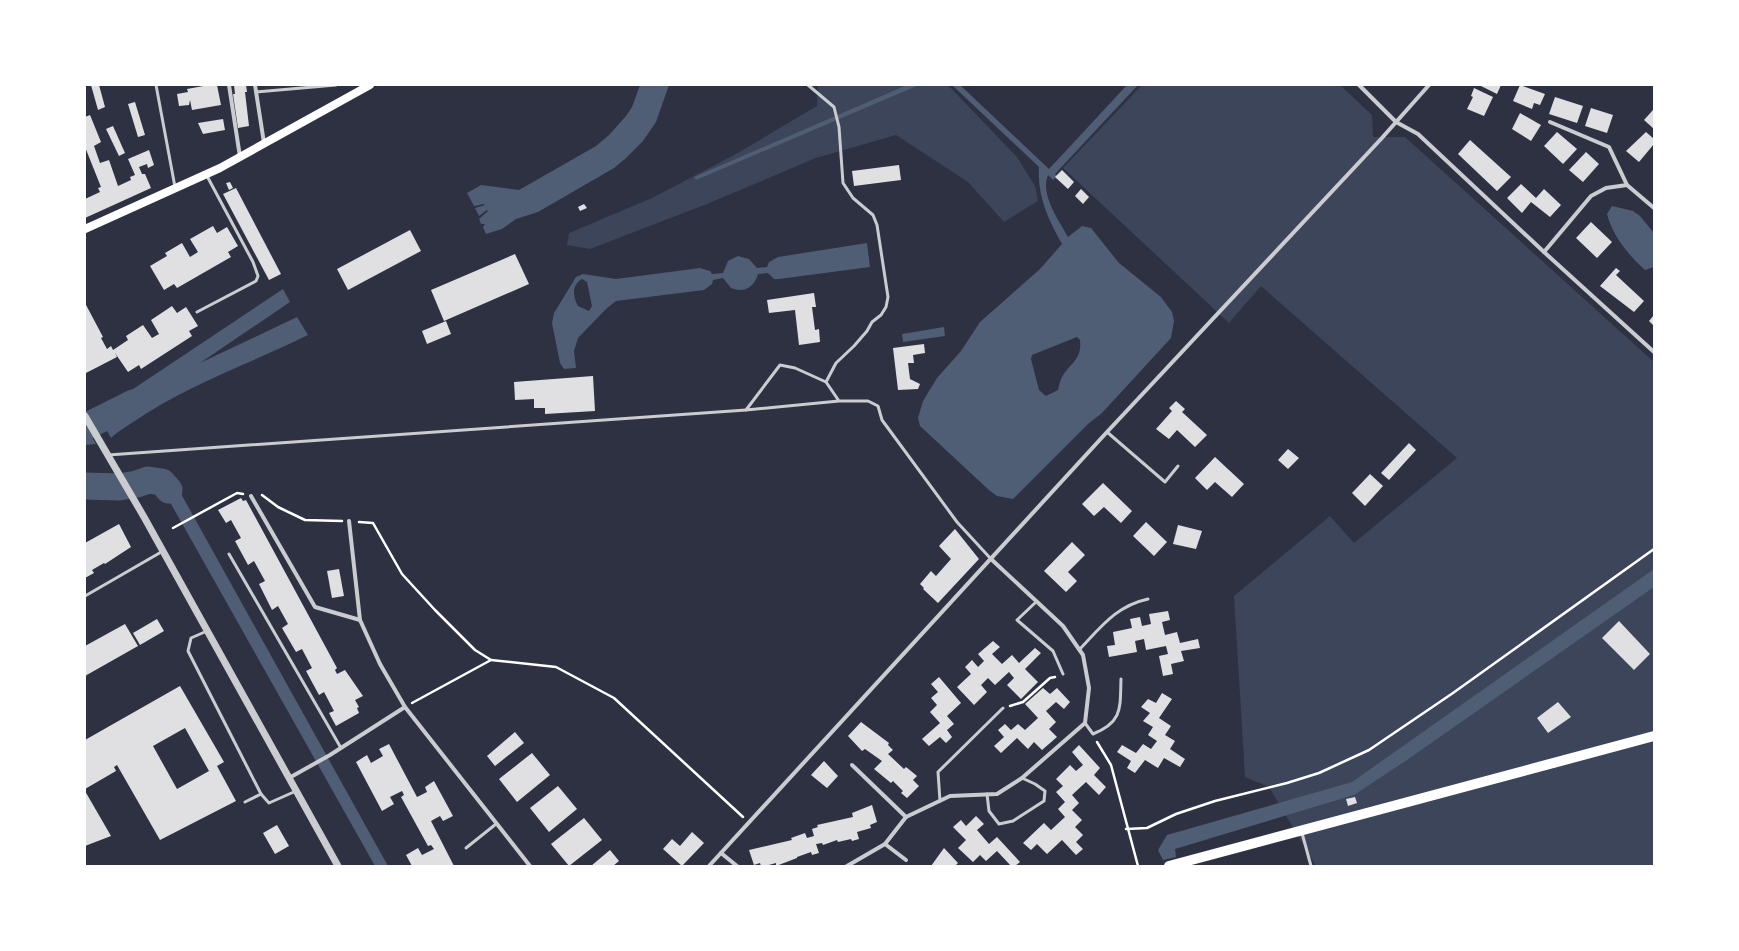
<svg xmlns="http://www.w3.org/2000/svg" width="1739" height="951" viewBox="0 0 1739 951" font-family="Ubuntu,sans-serif">
  <rect width="100%" height="100%" fill="#2d3142"/>
  <g fill="#3c4559">
    <path d="M818 85H948L1017 157 1035 186 1038 201 1004 222 968 182 896 135 816 158 707 204 590 249 567 245 569 233 652 198 736 154 817 106Z"/>
    <path d="M1142 85H1340L1372 115 1373 137H1405L1654 362V866H1316L1269 787 1245 777 1234 596 1330 516 1354 543 1457 458 1261 286 1229 323 1063 168Z"/>
  </g>
  <g fill="#4f5d75" fill-rule="evenodd">
    <path d="M640 85H669L656 122 643 141 625 159 614 168 538 212 516 219 502 229 486 234 483 227 485 224H481L479 219 488 211 487 210 479 216 475 208 485 205 484 204 474 206 467 193 481 185 519 190 596 146 609 135 626 116 632 107Z"/>
    <path d="M907 85H919L696 180 694 177Z"/>
    <path d="M952 85H960L1049 169 1127 85H1138L1055 174 1057 176 1053 180 1048 175C1040 195 1059 220 1068 237L1082 226 1091 228 1119 263 1161 297 1172 312 1174 321 1171 338 1102 413 1088 424 1013 499 997 496 990 491 920 426 918 418 923 401 937 378 961 351 980 322 1040 269 1062 244C1048 219 1037 196 1039 167ZM1077 337 1080 340C1082 360 1071 362 1062 377 1060 380 1059 386 1058 390L1046 396 1039 390 1031 359 1032 355Z"/>
    <path d="M1612 206 1633 211 1640 216 1654 233V267L1645 270C1629 256 1612 235 1607 214Z"/>
    <path d="M867 243 870 267 779 279H774L768 273 758 274C754 288 744 293 731 288L723 278 713 280 712 284 704 290 616 301 606 309 578 338 574 351 576 368 564 369 560 363 552 323 554 313 576 277 583 274 616 279 700 268 710 271 712 274 723 273 728 261 738 256 749 259 757 268 767 267 769 262 778 257ZM582 279 587 282 592 306 589 311 578 306C573 297 571 285 582 279Z"/>
    <path d="M283 289 290 302 200 363 297 317 308 335C249 364 187 385 133 422 125 428 118 431 111 438L97 413Z"/>
    <path d="M944 327 945 336 903 342 902 334Z"/>
    <path d="M85 425 96 444 85 445Z"/>
    <path d="M147 471 170 474 388 866H375L166 495 150 488 142 491 133 478Z"/>
    <path d="M88 479H115L122 492 107 494V498L104 500 99 494 85 491V480Z"/>
    <path d="M1654 569V587L1407 760 1354 795 1175 849 1176 857 1163 860 1158 850 1167 835 1352 782Z"/>
  </g>
  <g fill="none" stroke-linecap="round" stroke-linejoin="round">
    <g stroke="#4f5d75" stroke-width="27">
      <path d="M85 427 133 403"/>
      <path d="M85 486 119 487 137 484 148 480 162 482 169 490"/>
    </g>
  </g>
  <g fill="#e0e0e3" fill-rule="evenodd">
    <path d="M91 85H99L105 107 98 110Z"/>
    <path d="M209 85H217L221 105 192 110 190 100 189 105 179 106 177 94 188 92 187 89Z"/>
    <path d="M234 85H246L247 92H245L249 126 238 128 233 94H235Z"/>
    <path d="M1479 85H1501L1497 94Z"/>
    <path d="M1520 85 1545 94 1540 105 1534 103 1532 109 1513 101Z"/>
    <path d="M1474 88 1493 97 1484 116 1467 109 1473 97 1471 96Z"/>
    <path d="M1555 97 1583 106 1577 123 1549 114Z"/>
    <path d="M135 102 145 135 138 137 128 104Z"/>
    <path d="M1591 108 1613 115 1607 133 1585 126Z"/>
    <path d="M1653 110H1654V129L1644 120Z"/>
    <path d="M1520 113 1541 125 1531 141 1512 129Z"/>
    <path d="M90 115 101 142 94 146 100 163 109 160 118 186 131 180 130 177 135 175 128 159 149 150 154 165 148 168 147 164 139 167 142 174H145L151 188 85 218V199L100 192 98 188 101 187 85 147V117Z"/>
    <path d="M223 119 225 130 203 134 198 123Z"/>
    <path d="M113 126 125 153 119 156 106 129Z"/>
    <path d="M1557 132 1577 149 1563 164 1544 146Z"/>
    <path d="M1646 132 1654 139V144L1639 162 1626 151Z"/>
    <path d="M1470 140 1511 177 1497 191 1458 154Z"/>
    <path d="M1586 152 1599 164 1583 182 1569 170Z"/>
    <path d="M899 165 901 180 854 186 852 171Z"/>
    <path d="M1062 170 1074 182 1068 189 1055 177Z"/>
    <path d="M230 182 233 188 229 190 226 183Z"/>
    <path d="M1521 184 1536 198 1544 189 1561 205 1550 217 1531 202 1522 213 1507 198Z"/>
    <path d="M236 188 281 274 269 280 223 194Z"/>
    <path d="M1081 189 1089 197 1083 204 1075 196Z"/>
    <path d="M584 204 587 208 580 211 578 207Z"/>
    <path d="M1591 222 1612 242 1597 258 1576 238Z"/>
    <path d="M213 226 217 233 227 227 238 246 228 252 231 257 177 288 174 284 164 290 150 266 167 256 165 253 182 243 190 257 198 252 190 239Z"/>
    <path d="M410 230 421 251 348 290 337 269Z"/>
    <path d="M515 254 529 284 444 321 431 290Z"/>
    <path d="M1616 268 1620 271 1616 275 1644 301 1634 312 1600 286Z"/>
    <path d="M814 293 816 307H812L815 330 819 329 820 342 799 345 795 310 769 313 767 300Z"/>
    <path d="M85 303 103 337 101 338 107 349 111 346 113 350 128 340 126 336 143 325 152 338 159 334 151 320 172 306 177 313 186 307 198 326 189 331 192 336 141 369 139 365 128 372 115 353 117 357 86 373 85 371Z"/>
    <path d="M1654 315V326L1649 321Z"/>
    <path d="M446 321 451 334 427 344 422 331Z"/>
    <path d="M924 344 925 353 913 355 914 363H908L910 379 920 384 918 389 898 390 893 348Z"/>
    <path d="M593 376 595 411 545 414V408H534V399L515 400 514 382Z"/>
    <path d="M1176 401 1185 409 1182 412 1207 435 1195 447 1177 430 1169 439 1156 429 1172 411 1169 408Z"/>
    <path d="M1409 443 1416 450 1389 480 1381 473Z"/>
    <path d="M1288 449 1299 458 1288 469 1278 460Z"/>
    <path d="M1215 457 1244 484 1232 497 1215 482 1207 490 1195 478Z"/>
    <path d="M1370 474 1383 486 1365 506 1352 493Z"/>
    <path d="M1103 483 1132 511 1121 523 1104 507 1094 516 1082 504Z"/>
    <path d="M241 498 243 501 246 500 337 668 335 670 337 674 345 670 363 696 355 700 359 707 357 708 359 713 336 726 329 713 334 711 324 692 319 695 306 671 312 668 302 649 296 652 282 628 288 624 278 606 272 610 259 584 265 581 254 561 248 565 235 541 241 538 231 520 226 523 218 510Z"/>
    <path d="M1146 522 1167 542 1154 556 1133 536Z"/>
    <path d="M119 524 131 547 105 564 104 563 92 570 94 573 85 578V543Z"/>
    <path d="M1178 525 1202 531 1196 549 1173 544Z"/>
    <path d="M955 529 979 559 938 603 923 589 924 588 920 584 931 571 936 576 951 559 939 546Z"/>
    <path d="M1072 542 1085 555 1068 572 1077 581 1066 592 1044 571Z"/>
    <path d="M339 569 344 596 332 598 327 571Z"/>
    <path d="M1168 611 1170 620 1162 622 1165 635 1177 632 1180 643 1198 639 1200 648 1181 651 1184 661 1171 664 1173 674 1163 676 1159 656 1168 654 1166 646 1146 650 1144 639 1135 641 1137 652 1109 657 1107 646 1115 645 1113 632 1132 628 1130 619 1140 617 1142 626 1151 624 1149 614Z"/>
    <path d="M157 619 164 631 140 645 133 633Z"/>
    <path d="M1619 621 1650 654 1634 670 1602 638Z"/>
    <path d="M125 624 138 646 85 676V646Z"/>
    <path d="M993 641 1000 647 992 654 1002 664 1012 655 1019 663 1035 648 1041 653 1025 669 1038 682 1021 699 1007 685 1014 678 1009 672 995 685 988 678 981 685 987 692 974 705 957 687 971 674 965 667 972 660 978 667 984 661 978 654Z"/>
    <path d="M939 677 961 703 947 716 954 724 947 730 952 737 946 743 940 737 929 746 922 739 940 723 930 712 937 705 931 698 938 692 931 684Z"/>
    <path d="M180 686 224 762 217 766 236 801 160 840 117 765 114 767 116 771 85 789V740ZM185 728 209 771 177 789 153 746Z"/>
    <path d="M1043 688 1050 694 1057 688 1070 702 1064 709 1056 702 1046 711 1056 722 1049 729 1057 737 1042 750 1034 742 1028 749 1017 738 1001 753 994 746 1004 737 998 730 1005 724 1011 730 1018 724 1025 730 1038 718 1025 704Z"/>
    <path d="M1162 693 1172 699 1159 718 1171 726 1165 735 1175 741 1170 749 1185 759 1180 767 1164 758 1158 768 1145 760 1135 773 1127 768 1131 761 1117 752 1122 745 1136 753 1143 744 1151 749 1157 741 1148 735 1153 727 1143 721 1150 713 1141 707 1148 699 1156 703Z"/>
    <path d="M1558 702 1571 717 1548 733 1537 718Z"/>
    <path d="M861 722 889 743 888 745 893 750 888 754 904 769 906 767 917 776 913 780 919 786 907 798 901 793 903 791 893 781 891 783 874 769 882 761 865 749 862 751 848 736Z"/>
    <path d="M515 732 524 743 495 766 487 756Z"/>
    <path d="M389 744 417 797 427 792 425 787 434 781 453 816 443 821 440 816 431 821 454 866H412L406 855 418 848 422 855 434 849 431 845 428 846 401 797 404 795 402 791 390 797 394 804 382 811 356 762 367 755 371 763 383 756 379 749Z"/>
    <path d="M1079 745 1100 768 1094 775 1106 787 1099 795 1086 782 1072 795 1079 803 1072 810 1082 820 1075 827 1083 835 1076 842 1083 849 1076 855 1062 840 1047 854 1037 844 1031 850 1023 843 1044 823 1051 830 1065 817 1058 809 1065 802 1056 792 1063 786 1056 779 1070 765 1076 771 1083 765 1072 752Z"/>
    <path d="M532 753 550 775 517 802 499 779Z"/>
    <path d="M824 761 838 776 827 788 811 775Z"/>
    <path d="M558 786 577 809 549 832 530 808Z"/>
    <path d="M85 791 111 836 85 846Z"/>
    <path d="M1355 797 1357 803 1348 806 1346 799Z"/>
    <path d="M872 805 877 822 870 825 871 828 857 832 859 839 852 841 851 839 838 842 837 840 823 845 822 843 816 844 819 853 812 855 811 852 797 857V858L776 866V863L765 866H761L760 863 754 865 749 850 792 840 791 838 805 833 807 838 814 836 812 829 818 827 817 825 853 817 852 813Z"/>
    <path d="M976 816 984 824 977 830 989 844 997 837 1020 862 1015 866H1011L997 851 986 861 980 855 973 862 958 848 966 840 953 827 961 820 966 826Z"/>
    <path d="M584 818 602 840 569 866 551 844Z"/>
    <path d="M277 825 289 846 275 854 263 833Z"/>
    <path d="M692 832 704 843 682 866 663 849 672 839 680 846Z"/>
    <path d="M944 848 958 863 955 866H931Z"/>
    <path d="M610 850 619 861 613 866H591Z"/>
  </g>
  <g fill="none" stroke-linecap="round" stroke-linejoin="round">
    <g stroke="#fff" stroke-width="2.5">
      <path d="M262 495 278 507 305 520 342 521"/>
      <path d="M359 522 373 523 402 574 435 610 475 650 491 660 412 703"/>
      <path d="M173 528 237 493 243 494"/>
      <path d="M491 660 556 667 614 698 743 817"/>
      <path d="M1010 706 1023 702 1050 678 1055 677"/>
      <path d="M1097 742 1111 765 1138 866"/>
      <path d="M1126 829 1147 828 1176 814 1215 801 1287 783 1319 773 1369 750 1453 693 1654 549"/>
    </g>
    <g stroke="#caccd0" stroke-width="3">
      <path d="M156 85 175 187"/>
      <path d="M808 85 834 107 839 127 843 183 853 198 873 215 877 225 888 297 886 307 881 315 872 322 867 331 854 346 836 363 826 382"/>
      <path d="M256 92 336 85"/>
      <path d="M197 312 256 281 258 276 253 262 207 176"/>
      <path d="M839 401 826 382 795 368 780 365 746 410 839 401H868L878 406 882 420 957 522 991 559"/>
      <path d="M1107 432 1165 482 1178 466"/>
      <path d="M108 455 746 410"/>
      <path d="M229 554 341 748"/>
      <path d="M85 596 163 551"/>
      <path d="M1036 602 1017 620 1053 651 1063 674"/>
      <path d="M207 631 191 638 188 651 261 794 269 803 296 791"/>
      <path d="M1079 650C1101 627 1116 606 1148 599"/>
      <path d="M1085 723 1093 734C1123 722 1120 708 1121 679"/>
      <path d="M987 794 989 811 999 824 1013 821 1044 801 1045 791 1035 784 1022 778"/>
      <path d="M940 801 938 772 1003 708"/>
      <path d="M245 802 261 794"/>
      <path d="M1302 833 1311 866"/>
      <path d="M466 848 496 824"/>
    </g>
    <g stroke="#caccd0" stroke-width="4">
      <path d="M229 85 240 157"/>
      <path d="M255 85 264 143"/>
      <path d="M1359 85 1396 122 1418 134 1544 252 1591 196 1606 188 1627 185 1654 208"/>
      <path d="M1550 122 1609 147 1627 185"/>
      <path d="M1544 252 1654 352"/>
      <path d="M251 496 315 607 360 620"/>
      <path d="M349 521 360 620 380 664 405 707 530 866"/>
      <path d="M852 765 906 817"/>
      <path d="M289 778 330 755 405 707"/>
      <path d="M885 844 906 860"/>
      <path d="M721 853 737 866"/>
      <path d="M709 866 1107 432 1381 139 1429 85"/>
      <path d="M847 866 885 844 906 817 950 796 997 794 1022 778 1085 723 1089 688 1083 655 1063 626 991 559"/>
    </g>
    <path stroke="#caccd0" stroke-width="7" d="M85 416 144 517 338 866"/>
    <path stroke="#fff" stroke-width="8" d="M85 229 220 168 370 85"/>
    <path stroke="#fff" stroke-width="10" d="M1169 866 1654 736"/>
  </g>
  <rect width="1739" height="951" fill="none" stroke="#ffffff" stroke-width="172"/>
</svg>
